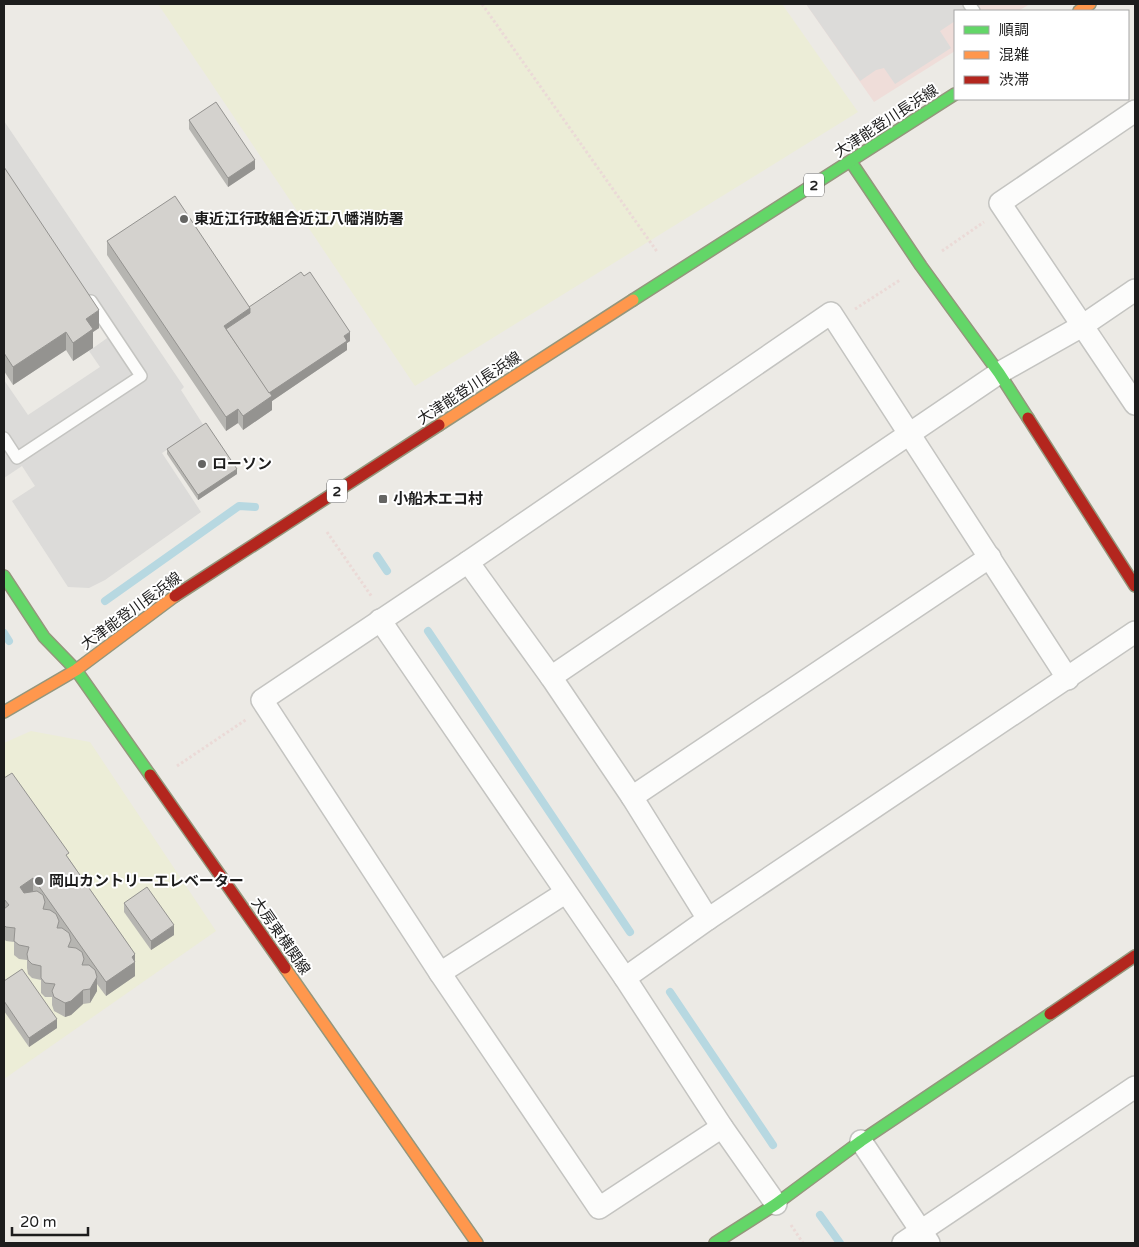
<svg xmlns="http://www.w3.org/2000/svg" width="1139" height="1247" viewBox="0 0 1139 1247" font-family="'Varela Round','Noto Sans JP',sans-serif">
  <rect width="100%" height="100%" fill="#eceae5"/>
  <path fill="#efddd9" d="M806 4H1030L1018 11H955V51L874 102Z"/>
  <g fill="#ecedd7">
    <path d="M158 4H782L858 112 415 386Z"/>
    <path d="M31 731 90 742 216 931 4 1079V743Z"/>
  </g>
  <g fill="#dcdbd9">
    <path d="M806 4H982L970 11H955V21L940 31 951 48 895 84 884 68 876 70 860 81Z"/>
    <path d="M4 121 184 387 181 390 204 426 162 453 201 512 105 580 89 588 68 587 12 501 35 486 22 466 4 478V380L28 415 100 367 89 351 110 336 4 181Z"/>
  </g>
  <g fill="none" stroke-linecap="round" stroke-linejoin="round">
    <g stroke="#b7d8e1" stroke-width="8">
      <path d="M377 556 387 571"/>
      <path d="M105 601 239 506 255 507"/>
      <path d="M428 631 630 932"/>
      <path d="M4 633 9 641"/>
      <path d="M670 992 773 1145"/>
      <path d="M820 1215 840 1243"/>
    </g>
    <g stroke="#c4c4c1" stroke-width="14">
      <g id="lane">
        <path d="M969 4 974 11"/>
        <path d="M4 438 17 458 141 376 91 301"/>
      </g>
    </g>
    <g stroke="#c4c4c1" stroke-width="24">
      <g id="street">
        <path d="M1135 111 1000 203 1135 404"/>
        <path d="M468 562 551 677 632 797 708 919"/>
        <path d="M380 620 625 978 722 1127 776 1204"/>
        <path d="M551 677 999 373 1082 326 1135 290"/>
        <path d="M632 797 990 557"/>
        <path d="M440 973 565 893"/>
        <path d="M625 978 708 919 1135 632"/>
        <path d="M722 1127 599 1208 440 973 262 700 468 562 831 313 1068 679"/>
        <path d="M861 1141 929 1243"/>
        <path d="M903 1243 1135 1087"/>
      </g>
    </g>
    <g stroke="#94967c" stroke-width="14">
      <g id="fast">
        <path d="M851 162 921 266 999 373 1028 418"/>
        <path d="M633 300 955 94"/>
        <path d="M4 576 44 637 76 670 150 775"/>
        <path d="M715 1243 776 1204 861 1141 1050 1014"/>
      </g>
    </g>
    <g stroke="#94967c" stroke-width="14">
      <g id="slow">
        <path d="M1079 11 1090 4"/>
        <path d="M439 425 633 300"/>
        <path d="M4 712 76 670 175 596"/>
        <path d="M285 968 477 1243"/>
      </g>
    </g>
    <g stroke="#94967c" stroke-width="14">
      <g id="jam">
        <path d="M1028 418 1135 586"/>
        <path d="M175 596 439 425"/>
        <path d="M150 775 285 968"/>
        <path d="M1050 1014 1135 956"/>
      </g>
    </g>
    <g stroke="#ebdad7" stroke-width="3" stroke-dasharray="2.5 2.5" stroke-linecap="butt">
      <path d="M482 4 658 253"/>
      <path d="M942 251 984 222"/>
      <path d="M855 309 900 280"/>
      <path d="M327 532 372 597"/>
      <path d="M177 766 247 719"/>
      <path d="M791 1225 803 1243"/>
    </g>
    <use href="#lane" stroke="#fcfcfb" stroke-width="11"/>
    <use href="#street" stroke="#fcfcfb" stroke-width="21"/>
    <use href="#fast" stroke="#63d668" stroke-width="11"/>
    <use href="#slow" stroke="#ff974d" stroke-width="11"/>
    <use href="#jam" stroke="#b3261e" stroke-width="11"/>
  </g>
  <g fill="#b6b5b1">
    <path d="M189 120 255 169 228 187 189 129Z"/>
    <path d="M4 167 99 328 93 332V348L73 361 66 350 13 385 4 371Z"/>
    <path d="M107 241 249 307 350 341 347 343V350L272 401V410L243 430 238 423 226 431 107 255Z"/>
    <path d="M167 449 237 474 198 500 167 454Z"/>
    <path d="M4 778 69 859 135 954V976L106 996 97 984V991L90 1003 83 1004 71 1015 65 1017 54 1011 52 1005V997H45L41 993V980L32 978 28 974 27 968V960L19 959 14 955V942L6 941 4 939Z"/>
    <path d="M124 903 174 935 151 950 124 912Z"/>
    <path d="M4 981 57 1028 29 1047 4 1011Z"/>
  </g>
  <g fill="#949390">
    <path d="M255 160V169L228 187V178Z"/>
    <path d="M250 308V322L224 330V326Z"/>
    <path d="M99 310V328L93 332V348L73 361V343L86 319Z"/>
    <path d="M66 332V350L13 385V367Z"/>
    <path d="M350 332V341L347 343V350L272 401V410L243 430V416L267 394 344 336Z"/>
    <path d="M238 409V423L226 431V417Z"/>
    <path d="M237 469V474L198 500V495Z"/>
    <path d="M33 878V892L20 901V887Z"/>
    <path d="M174 925V935L151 950V941Z"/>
    <path d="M135 954V976L106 996V982L132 957Z"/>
    <path d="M97 977V991L90 1003V989Z"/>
    <path d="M83 990V1004L71 1015 65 1017V1003Z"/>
    <path d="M57 1019V1028L29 1047V1038Z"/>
  </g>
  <g fill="#d4d2ce" stroke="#949390">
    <path d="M216 102 255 160 228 178 189 120Z"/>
    <path d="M4 167 99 310 86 319 93 329 73 343 66 332 13 367 4 353Z"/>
    <path d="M175 196 250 308 224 326 272 396 243 416 238 409 226 417 107 241Z"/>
    <path d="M301 272 304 276 310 272 350 332 344 336 347 341 269 393 226 329 250 313V308L249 307Z"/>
    <path d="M206 423 237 469 198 495 167 449Z"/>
    <path d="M12 773 69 853 66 855 135 954 132 957 135 962 106 982 33 878 20 887 24 893 37 891 43 895 45 902 43 909 50 910 56 914 59 921 57 928H62L69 933 71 940 68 947 76 948 82 952 84 959 82 965H89L95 970 97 977 90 989 83 990 71 1001 65 1003 54 997 52 991 55 984 45 983 41 978V966L32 964 28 960 27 954 29 947 19 945 14 941 15 928 6 927 4 925V909L9 905 4 899V778Z"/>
    <path d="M147 887 174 925 151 941 124 903Z"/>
    <path d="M22 969 57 1019 29 1038 4 1001V981Z"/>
  </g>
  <g fill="#656563" stroke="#fff" stroke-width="2">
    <circle cx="184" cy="219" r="5"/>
    <circle cx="202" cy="464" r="5"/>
    <rect x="378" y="494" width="10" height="10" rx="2.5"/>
    <circle cx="39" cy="881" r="5"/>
  </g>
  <g text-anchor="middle" stroke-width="4" stroke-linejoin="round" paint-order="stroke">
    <g fill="#fff" stroke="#616161" stroke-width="1">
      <rect x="804" y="173.5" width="20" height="23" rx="4"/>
      <rect x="327" y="479.5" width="20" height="23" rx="4"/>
    </g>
    <g font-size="14" font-weight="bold" fill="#1d1d1d">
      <text x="814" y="190">2</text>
      <text x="337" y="496">2</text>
    </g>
    <g font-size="15" fill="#1d1d1d" stroke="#fff">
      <text transform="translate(886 121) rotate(-33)" y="5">大津能登川長浜線</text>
      <text transform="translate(469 388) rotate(-33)" y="5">大津能登川長浜線</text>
      <text transform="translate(131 611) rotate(-36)" y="5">大津能登川長浜線</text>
      <text transform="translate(281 936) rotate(55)" y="5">大房東横関線</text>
    </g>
    <g font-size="15" font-weight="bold" fill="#1d1d1d" stroke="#fff" text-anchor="start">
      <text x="194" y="224">東近江行政組合近江八幡消防署</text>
      <text x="212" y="469">ローソン</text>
      <text x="393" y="504">小船木エコ村</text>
      <text x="49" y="886">岡山カントリーエレベーター</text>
    </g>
  </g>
  <rect width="1139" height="1247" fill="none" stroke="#1d1d1d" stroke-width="10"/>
  <rect x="954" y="10" width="175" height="90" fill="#ffffff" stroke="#a5a5a5"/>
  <rect x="964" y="26" width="25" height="8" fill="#63d668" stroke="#a5a5a5"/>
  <text x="999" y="35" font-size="15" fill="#1d1d1d">順調</text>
  <rect x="964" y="51" width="25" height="8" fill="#ff974d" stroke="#a5a5a5"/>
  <text x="999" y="60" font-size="15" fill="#1d1d1d">混雑</text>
  <rect x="964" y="76" width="25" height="8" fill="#b3261e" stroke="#a5a5a5"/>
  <text x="999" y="85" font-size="15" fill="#1d1d1d">渋滞</text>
  <path d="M12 1227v8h76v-8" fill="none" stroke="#1d1d1d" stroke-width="2.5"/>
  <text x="20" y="1227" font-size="15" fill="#1d1d1d" stroke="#ffffff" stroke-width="4" paint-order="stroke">20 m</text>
</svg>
